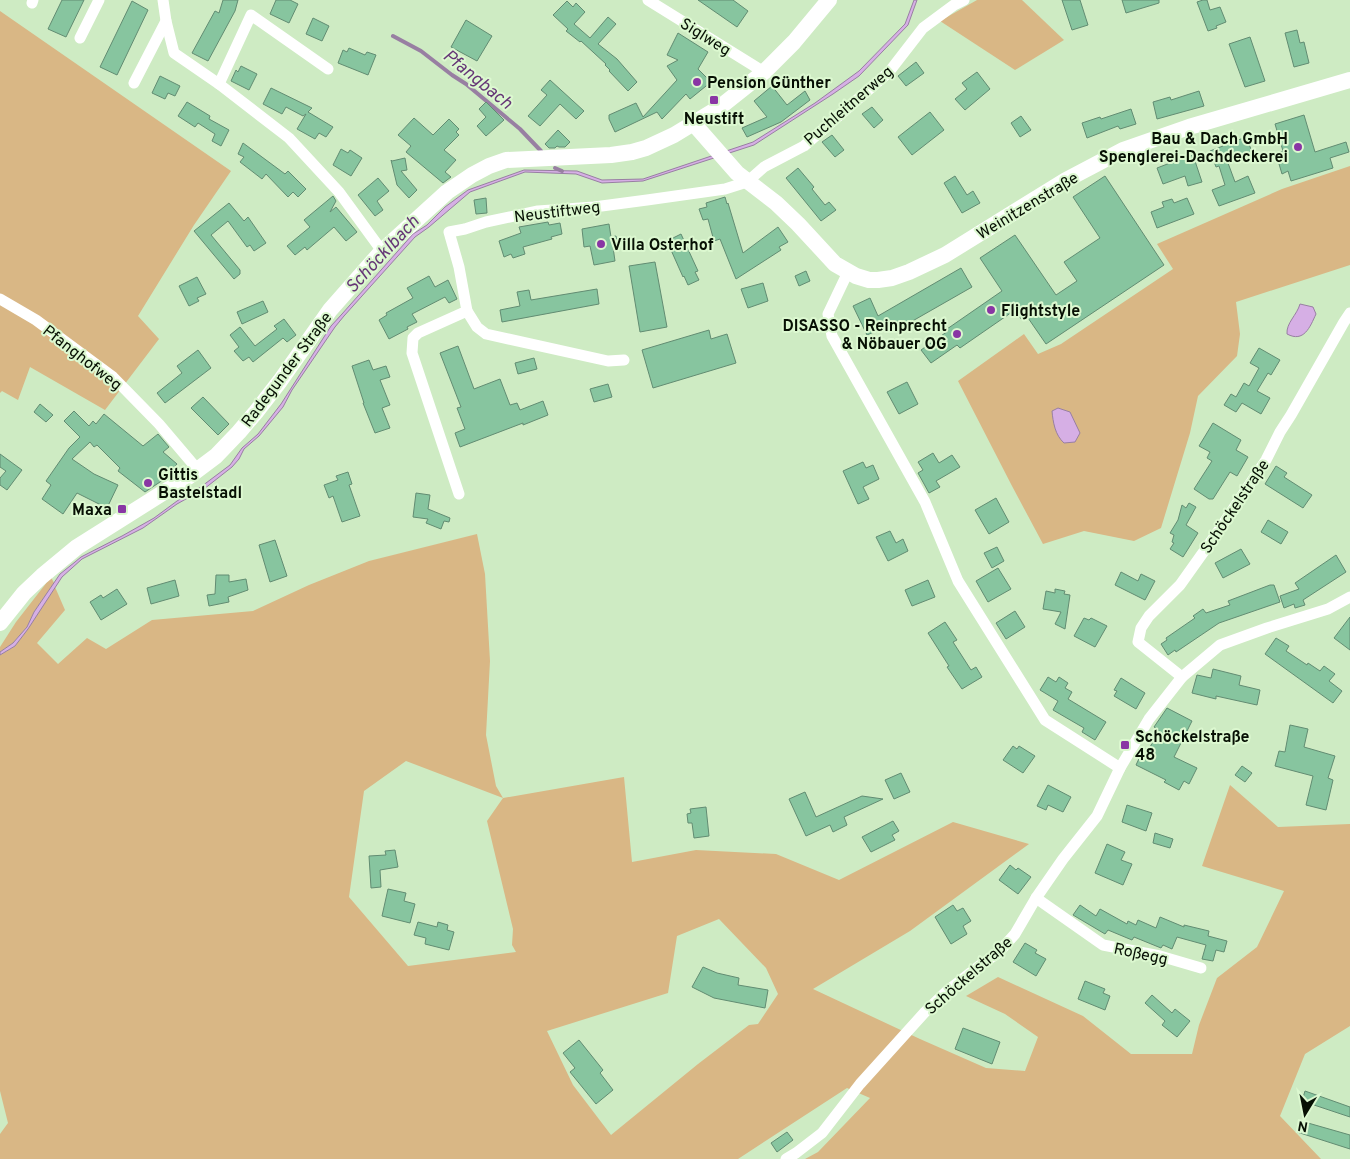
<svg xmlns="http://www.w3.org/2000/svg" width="1350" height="1159" viewBox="0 0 1350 1159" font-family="Overpass,sans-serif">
  <rect width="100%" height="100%" fill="#ceebc3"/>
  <g fill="#d9b785" fill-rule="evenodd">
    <path d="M977 0H1022L1064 40 1015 70 940 21Z"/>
    <path d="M0 11 231 171 194 225 138 316 159 339 105 410 30 367 18 400 2 391 0 393Z"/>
    <path d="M1350 166V265L1236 302 1240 334 1237 356 1198 396 1190 433 1161 528 1134 541 1084 531 1043 544 1012 486 958 381 1024 334 1038 354 1061 344 1173 269 1157 244 1282 189Z"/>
    <path d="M477 534 485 574 490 661 486 735 496 786 503 798 624 777 632 862 696 850 776 854 839 880 953 822 1029 844 910 931 813 989 920 1039 986 1068 1025 1071 1038 1037 1005 1014 966 996 998 977 1083 1016 1131 1054H1192L1199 1025 1217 978 1257 947 1284 891 1202 866 1230 785 1278 827 1350 824V1026L1305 1054 1280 1116 1321 1159H805L818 1152 870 1098 847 1088 738 1159H0V1134L8 1123 0 1091V655L15 646 55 587 65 610 37 643 58 664 87 638 106 649 152 620 253 611 309 585 369 561ZM406 761 503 798 487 821 513 929 512 945 516 952 408 966 349 897 364 791ZM719 919 766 968 778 994 758 1024 749 1025 698 1064 611 1135 573 1085 547 1031 668 993 677 936Z"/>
    <path d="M51 577 54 583 34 612 27 627 13 643 0 652V647L16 622Z"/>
  </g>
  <g fill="#d6afe5" stroke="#987fa2">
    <path d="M914 0H917L908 25 859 76 833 94 754 145 643 181 602 183 576 174 525 172 470 192 429 227 415 237 344 316 335 327 292 390 283 407 259 436 244 449 239 459 232 467 204 489 177 504 143 528 82 559 62 577 28 629 15 646 0 655V652L13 643 27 627 34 612 60 574 75 562 81 557 122 536 154 518 177 501 202 486 230 465 242 448 258 434 281 404 331 326 342 314 413 234 427 225 445 207 468 190 524 170 577 171 602 180 643 179 753 142 815 103 859 71 905 24Z"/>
    <path d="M1300 304 1313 307 1316 314C1310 327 1304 343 1287 334 1286 323 1297 315 1300 304Z"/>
    <path d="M1058 408 1070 412 1080 433 1075 442 1064 443C1055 435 1053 422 1052 411Z"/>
  </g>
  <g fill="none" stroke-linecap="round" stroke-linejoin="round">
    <g stroke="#987fa2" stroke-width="4">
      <path d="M393 36 421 51 452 75 466 84 520 129 541 151"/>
      <path d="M555 168 562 171"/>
    </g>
  </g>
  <g fill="#87c59f" stroke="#628c72">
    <path d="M62 0H84L66 37 48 29Z"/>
    <path d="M223 0H238L235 11 208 61 192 53 215 11 219 13Z"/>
    <path d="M276 0H290L298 4 289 23 270 14Z"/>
    <path d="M698 0H733L748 11 737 27Z"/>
    <path d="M1062 0H1080L1088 25 1072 30Z"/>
    <path d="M1122 0H1159V3L1126 13Z"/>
    <path d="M1203 0H1207L1210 10 1220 7 1226 22 1216 26 1217 28 1208 31 1197 2Z"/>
    <path d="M132 1 148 10 117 75 100 67Z"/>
    <path d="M567 1 573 7 576 3 585 12 574 24 590 38 608 17 616 24 598 44 617 59 637 82 628 91 609 71 610 70 605 65 606 64 581 41 580 42 566 31 568 29 553 15Z"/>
    <path d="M313 18 329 26 322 41 306 34Z"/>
    <path d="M466 20 492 36 477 61 451 47Z"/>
    <path d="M1297 30 1300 43 1304 42 1309 63 1294 67 1285 33Z"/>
    <path d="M678 33 708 52 698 69 711 82 690 99 686 94 662 119 657 112 615 132 609 119V115L636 103 643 117 677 80 667 66 678 60 667 55Z"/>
    <path d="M1250 37 1265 81 1245 87 1229 44Z"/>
    <path d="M349 48 365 55 367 52 376 55 368 75 338 63 343 50 347 52Z"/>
    <path d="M916 62 924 73 906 86 898 76Z"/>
    <path d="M241 66 257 74 249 90 231 81 236 70 238 72Z"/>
    <path d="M977 72 990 89 965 110 955 99 967 89 962 83Z"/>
    <path d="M160 76 180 86 175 96 168 93 165 99 152 93Z"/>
    <path d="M550 80 584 111 576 119 560 104 540 126 528 116 547 95 541 90Z"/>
    <path d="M772 86 787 105 805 91 810 100 781 122 747 137 742 128 767 117 754 101Z"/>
    <path d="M271 88 312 108 308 112 333 127 326 137 319 133 315 139 297 129 306 114 303 116 286 107 282 114 263 104Z"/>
    <path d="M1199 91 1204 106 1157 119 1153 102 1170 97 1171 100Z"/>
    <path d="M187 102 210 116 209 119 229 130 221 146 212 141 215 134 198 123 195 127 178 116Z"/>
    <path d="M486 102 504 120 486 136 477 126 486 117 479 109Z"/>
    <path d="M872 107 883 120 874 128 862 114Z"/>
    <path d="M1131 109 1136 124 1120 129 1118 126 1087 138 1082 123 1100 117 1101 119Z"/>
    <path d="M930 112 944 130 912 155 898 137Z"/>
    <path d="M1304 115 1315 152 1346 142 1349 152 1330 158 1333 168 1291 181 1288 171 1282 174 1276 154 1283 151 1275 124Z"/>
    <path d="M1021 116 1031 130 1020 137 1011 123Z"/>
    <path d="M414 118 433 135 449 119 459 129 456 132 459 135 444 150 456 160 445 172 451 177 443 183 406 152 411 146 398 135Z"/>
    <path d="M558 130 570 142 565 147H559L557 146 555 148H549L545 144Z"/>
    <path d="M832 135 844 150 835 157 822 142Z"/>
    <path d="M1246 137 1253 154 1228 163 1235 182 1248 176 1255 193 1219 206 1212 190 1225 185 1219 166 1216 167 1210 151 1223 146 1221 141 1231 138 1233 142Z"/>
    <path d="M243 143 285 174 288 171 306 189 298 197 293 192 288 197 266 174 262 179 240 162 244 157 238 154Z"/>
    <path d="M341 149 348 153 350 150 362 158 351 176 333 165Z"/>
    <path d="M1178 155 1179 160 1193 155 1202 182 1188 186 1185 176 1163 184 1157 168 1170 163 1168 158Z"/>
    <path d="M405 158 407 170 401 171 417 190 409 198 397 185 391 160 392 161Z"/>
    <path d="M798 168 814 187 812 189 825 205 829 202 836 210 821 221 786 178Z"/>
    <path d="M955 176 967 195 973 191 980 203 962 213 944 183Z"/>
    <path d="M1105 176 1164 265 1046 344 1026 315 1021 319 1015 310 960 348 957 345 931 363 921 350 948 331 947 329 1002 291 980 258 1015 235 1056 295 1077 281 1064 262 1100 238 1073 197Z"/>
    <path d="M378 178 389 191 377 201 383 210 375 216 358 195Z"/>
    <path d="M333 196 336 201 330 212 336 207 357 232 346 241 334 227 307 250 305 247 295 255 287 246 310 227 304 220Z"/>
    <path d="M725 197 727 204 728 203 743 253 778 227 788 242 779 247 781 250 736 279 720 239 714 241 708 219 703 220 699 209 707 207 706 203Z"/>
    <path d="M486 198 487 213 476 214 474 200Z"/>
    <path d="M1187 198 1194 214 1157 228 1151 212 1164 207 1162 202 1172 199 1174 203Z"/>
    <path d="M229 203 244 221 248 217 266 243 254 251 250 245 247 247 228 221 211 235 240 270V274L234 279 194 231Z"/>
    <path d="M548 222 549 225 560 223 562 234 551 237 552 239 523 247 525 254 513 258 511 254 504 257 499 241 521 233 519 227Z"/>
    <path d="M609 224 611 237 616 236 618 247H613L615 261 594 265 590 246 584 247 582 229Z"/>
    <path d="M681 234 698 271 695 272 699 280 688 285 684 276 683 277 667 241Z"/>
    <path d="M655 262 667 327 640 332 629 266Z"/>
    <path d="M961 268 972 287 902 327 899 321 867 335 853 306 870 298 878 316Z"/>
    <path d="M806 271 810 281 799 286 795 276Z"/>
    <path d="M429 276 435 287 448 280 457 299 449 303 445 297 412 314 417 322 407 327 408 329 389 339 379 320 387 315 386 313 413 298 407 288Z"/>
    <path d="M197 277 206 294 197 298 199 301 189 306 179 286Z"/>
    <path d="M763 283 768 301 748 308 741 289Z"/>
    <path d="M597 289 599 304 502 322 500 310 520 306 517 292 529 290 531 300Z"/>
    <path d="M263 301 268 312 242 324 237 312Z"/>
    <path d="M284 319 296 335 287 342 283 338 253 362 249 357 243 361 234 351 239 347 230 335 240 327 255 346 277 329 274 326Z"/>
    <path d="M709 330 711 339 727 334 736 363 653 388 642 350Z"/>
    <path d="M458 346 474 389 500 379 510 405 517 403 520 410 543 401 548 415 523 425V423L460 447 455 433 465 429 457 408 461 407 440 353Z"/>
    <path d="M1259 348 1280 360 1271 375 1268 373 1257 391 1270 398 1261 414 1242 403 1236 412 1224 405 1231 394 1236 397 1244 383 1249 386 1259 368 1250 363Z"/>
    <path d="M198 350 211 368 165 403 157 393 182 373 177 366Z"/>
    <path d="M534 358 537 369 518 374 515 363Z"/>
    <path d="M369 360 373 370 386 366 390 377 380 380 390 405 382 408 390 428 375 433 363 403H364L352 366Z"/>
    <path d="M907 382 918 404 899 414 887 392Z"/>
    <path d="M608 384 612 397 594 402 590 389Z"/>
    <path d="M203 397 229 424 218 435 191 408Z"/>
    <path d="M40 404 53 415 46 422 34 412Z"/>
    <path d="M74 411 89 426 93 421 96 424 104 414 143 446 158 434 169 447 163 452 177 464 163 480 145 492 118 471 120 468 97 445 94 447 90 442 72 459 94 474 118 485 107 508 77 493 63 514 42 499 51 485 46 481 69 448 80 437 64 421Z"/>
    <path d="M1213 423 1241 440 1236 450 1248 457 1237 476 1230 472 1213 499H1209L1194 489 1212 461 1207 458 1210 452 1199 446Z"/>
    <path d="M933 453 939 463 952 455 960 467 936 481 940 487 929 493 918 473 923 470 918 462Z"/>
    <path d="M0 454 22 470 7 490 0 485V478L6 471 0 467Z"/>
    <path d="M863 462 866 468 873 465 879 479 863 487 869 499 858 504 843 471Z"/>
    <path d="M1276 466 1287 473 1284 477 1312 495 1303 508 1265 484Z"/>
    <path d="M348 472 352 484 349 485 360 516 342 522 333 496 329 498 324 485 338 480 336 476Z"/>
    <path d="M416 493 430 495 428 509 450 518 449 522 444 521 441 529 426 523 428 519 413 517Z"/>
    <path d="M996 498 1009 522 989 534 975 510Z"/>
    <path d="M1189 503 1196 507 1186 525 1198 533 1183 557 1170 549 1174 543 1172 542 1174 535 1170 533 1178 520 1182 505 1186 508Z"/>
    <path d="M1268 520 1288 532 1281 544 1261 532Z"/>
    <path d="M890 531 896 543 903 539 908 551 888 561 876 537Z"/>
    <path d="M275 540 287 576 270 582 259 545Z"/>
    <path d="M997 547 1004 561 992 568 984 553Z"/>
    <path d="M1241 549 1250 564 1223 578 1215 563Z"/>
    <path d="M1336 555 1346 572 1303 600 1305 605 1295 608 1294 604 1284 608 1280 596 1299 589 1295 583Z"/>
    <path d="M998 568 1011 589 988 602 976 581Z"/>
    <path d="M1121 572 1138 581 1141 574 1155 581 1145 600 1115 585Z"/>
    <path d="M216 575H229V582L246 579 248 590 228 597 229 602 209 606 207 595 215 594Z"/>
    <path d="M175 580 179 596 151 604 147 588Z"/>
    <path d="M928 580 935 597 912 606 905 590Z"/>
    <path d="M1270 585H1274L1280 602 1219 623 1176 652 1175 650 1168 655 1161 644 1167 640 1166 638 1195 618 1193 616 1203 609 1206 613 1230 605 1228 601Z"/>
    <path d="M117 589 127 604 101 620 90 602 101 595 103 598Z"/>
    <path d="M1055 589 1065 591 1064 594 1070 595 1065 629 1055 624 1061 612 1043 609 1046 591 1055 593Z"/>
    <path d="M1015 611 1025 627 1006 639 996 623Z"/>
    <path d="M1350 617V650L1334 638Z"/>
    <path d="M1084 618 1089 620 1091 618 1107 626 1095 647 1074 636Z"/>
    <path d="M945 622 957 640 953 642 971 670 976 667 982 677 962 689 947 667 949 666 928 633Z"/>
    <path d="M1276 638 1289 646 1286 651 1307 665 1308 663 1320 671 1324 666 1335 674 1329 681 1342 691 1333 703 1265 654Z"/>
    <path d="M1213 669 1241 676 1239 685 1260 690 1257 705 1216 696V699L1192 693 1197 675 1211 678Z"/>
    <path d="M1048 677 1056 682 1059 677 1068 683 1065 688 1072 692 1068 699 1106 722 1095 740 1082 732 1084 728 1053 710 1058 701 1040 690Z"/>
    <path d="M1121 678 1145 693 1136 709 1114 696 1117 691 1114 690Z"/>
    <path d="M1167 708 1192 721 1174 757 1197 768 1189 784 1184 781 1179 790 1164 782 1166 780 1136 765 1144 748 1148 751 1159 730 1154 727Z"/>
    <path d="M1290 725 1308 729 1304 747 1335 756 1328 778 1333 780 1326 810 1306 805 1313 776 1275 766 1279 751 1285 752Z"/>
    <path d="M1013 746 1017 749 1019 746 1035 756 1023 773 1003 760Z"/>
    <path d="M1242 766 1252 773 1245 782 1235 775Z"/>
    <path d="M901 773 910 792 894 799 885 780Z"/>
    <path d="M1048 785 1071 797 1063 812 1048 805 1046 810 1037 806Z"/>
    <path d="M805 792 816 817 862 796 883 799 844 817 847 825 833 832 830 825 806 836 789 799Z"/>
    <path d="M1127 805 1152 813 1146 831 1122 822Z"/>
    <path d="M706 807 709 836 694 838 692 823H688L687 814 691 813 690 809Z"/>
    <path d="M893 821 899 831 892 835 895 840 871 852 862 837Z"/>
    <path d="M1155 833 1173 839 1170 848 1153 843Z"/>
    <path d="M1107 844 1125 852 1121 860 1132 864 1123 885 1095 873Z"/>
    <path d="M395 850 398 867 380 870 381 887 371 888 369 856 386 855 385 851Z"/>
    <path d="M1010 865 1016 870 1018 868 1031 877 1018 894 999 880Z"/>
    <path d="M388 889 406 893 404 901 415 904 410 923 382 916Z"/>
    <path d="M953 905 957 911 963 908 971 921 963 926 967 934 951 944 935 917Z"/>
    <path d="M1080 905 1096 916 1100 909 1127 924 1128 921 1136 925 1138 920 1156 928 1160 917 1184 927V925L1209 931 1208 936 1227 941 1224 952 1216 950 1213 961 1202 959 1206 945 1177 937 1172 949 1163 945 1161 948 1134 937 1132 940 1108 930 1105 934 1073 915Z"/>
    <path d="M418 922 437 927 438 922 448 925 447 930 454 932 449 950 425 944 426 938 414 935Z"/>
    <path d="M1025 943 1037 950 1035 953 1046 959 1036 976 1013 962Z"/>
    <path d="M703 967 717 973 739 978 738 985 768 990 765 1008 714 998 692 987Z"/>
    <path d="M1085 981 1105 989 1103 993 1110 996 1105 1010 1078 999Z"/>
    <path d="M1152 995 1172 1013 1175 1009 1190 1021 1177 1037 1162 1025 1165 1021 1145 1003Z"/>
    <path d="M963 1028 1000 1042 992 1064 955 1049Z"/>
    <path d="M579 1040 603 1070 600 1073 613 1090 596 1104 570 1072 575 1068 563 1053Z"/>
    <path d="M1305 1091 1350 1107V1117L1302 1101Z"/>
    <path d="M1301 1121 1350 1135V1149L1297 1132Z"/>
    <path d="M787 1132 793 1140 777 1152 771 1143Z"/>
  </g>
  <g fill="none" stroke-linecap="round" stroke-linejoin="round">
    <g stroke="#fff" stroke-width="11">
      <path d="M163 0 166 21 174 53 219 84 289 138 339 192 382 251"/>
      <path d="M648 0 764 72"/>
      <path d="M32 3 33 0"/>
      <path d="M80 38 99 0"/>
      <path d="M134 83 166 21"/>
      <path d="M219 84 251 15 328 69"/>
      <path d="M848 272 828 314 832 336 925 502 958 581 1045 720 1120 768"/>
      <path d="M0 299 36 320 113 377 159 424 198 470"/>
      <path d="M467 311 477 327 486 334 608 361 624 360"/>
      <path d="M459 494 412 353 413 338 418 333 467 311 459 267 449 232 465 229 486 222 538 211 594 207 647 200 725 189 747 182 764 167 804 146 889 72 923 28 954 5 964 0"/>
      <path d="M1182 677 1138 642 1141 628 1149 616 1180 585 1217 533 1266 460 1280 432 1291 415 1344 322 1350 313"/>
      <path d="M1036 898 1103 945 1160 956 1201 968"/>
      <path d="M786 1159 796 1153 822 1133 860 1084 925 1012 947 991 979 966 998 953 1015 934 1036 898 1063 859 1097 816 1120 768 1149 719 1182 677 1220 645 1267 628 1328 609 1350 597"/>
    </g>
    <g stroke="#fff" stroke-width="16">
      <path d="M694 124 737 173 776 203 798 224 835 264 856 276 869 280H878L892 278 909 272 945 255 1066 180 1123 150 1189 127 1350 80"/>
      <path d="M0 623 24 593 42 576 77 547 188 477 216 456 239 432 256 412 280 381 330 310 382 251 447 192 472 175 489 166 506 160 611 155 632 152 646 148 674 135 720 107 764 72 794 42 829 0"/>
    </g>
  </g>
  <g fill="#8936a4" stroke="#dcf8d0" stroke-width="2">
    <circle cx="697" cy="82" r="5"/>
    <rect x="709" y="95" width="10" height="10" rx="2.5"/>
    <circle cx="1298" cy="147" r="5"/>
    <circle cx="601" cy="244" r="5"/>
    <circle cx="991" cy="310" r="5"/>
    <circle cx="957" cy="334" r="5"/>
    <circle cx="148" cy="483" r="5"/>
    <rect x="117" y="504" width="10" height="10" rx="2.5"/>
    <rect x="1120" y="740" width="10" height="10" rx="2.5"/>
  </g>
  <g text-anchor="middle" stroke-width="4" stroke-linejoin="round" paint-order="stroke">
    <g font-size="16" fill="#071004" stroke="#dcf8d0">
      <text transform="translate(706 36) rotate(32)" y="6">Siglweg</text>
      <text transform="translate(848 105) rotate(-41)" y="6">Puchleitnerweg</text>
      <text transform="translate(1027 205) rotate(-31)" y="6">Weinitzenstraße</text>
      <text transform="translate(557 211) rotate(-7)" y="6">Neustiftweg</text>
      <text transform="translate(83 357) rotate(38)" y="6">Pfanghofweg</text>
      <text transform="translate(286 369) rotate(-53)" y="6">Radegunder Straße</text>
      <text transform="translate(1234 506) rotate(-56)" y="6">Schöckelstraße</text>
      <text transform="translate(1141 953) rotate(12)" y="6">Roßegg</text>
      <text transform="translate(968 975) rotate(-41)" y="6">Schöckelstraße</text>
    </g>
    <g font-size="16" font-weight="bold" fill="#071004" stroke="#dcf8d0" text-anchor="start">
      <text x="707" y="88">Pension Günther</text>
      <text x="714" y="124" text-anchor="middle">Neustift</text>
      <text x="1288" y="144" text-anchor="end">Bau &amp; Dach GmbH<tspan x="1288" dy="18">Spenglerei-Dachdeckerei</tspan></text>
      <text x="611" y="250">Villa Osterhof</text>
      <text x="1001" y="316">Flightstyle</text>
      <text x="947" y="331" text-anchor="end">DISASSO - Reinprecht<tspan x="947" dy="18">&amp; Nöbauer OG</tspan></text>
      <text x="158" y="480">Gittis<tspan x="158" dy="18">Bastelstadl</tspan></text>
      <text x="112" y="515" text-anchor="end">Maxa</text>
      <text x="1135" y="742">Schöckelstraße<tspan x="1135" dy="18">48</tspan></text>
    </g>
    <g font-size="18" font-style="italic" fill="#653676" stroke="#dcf8d0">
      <text transform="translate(478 79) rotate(39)" y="6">Pfangbach</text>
      <text transform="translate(382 254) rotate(-47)" y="6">Schöcklbach</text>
    </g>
  </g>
  <g transform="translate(1305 1114) rotate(190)" stroke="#dcf8d0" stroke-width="4" paint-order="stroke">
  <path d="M0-4L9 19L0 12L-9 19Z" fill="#071004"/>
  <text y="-8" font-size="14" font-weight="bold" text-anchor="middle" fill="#071004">N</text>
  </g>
</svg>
